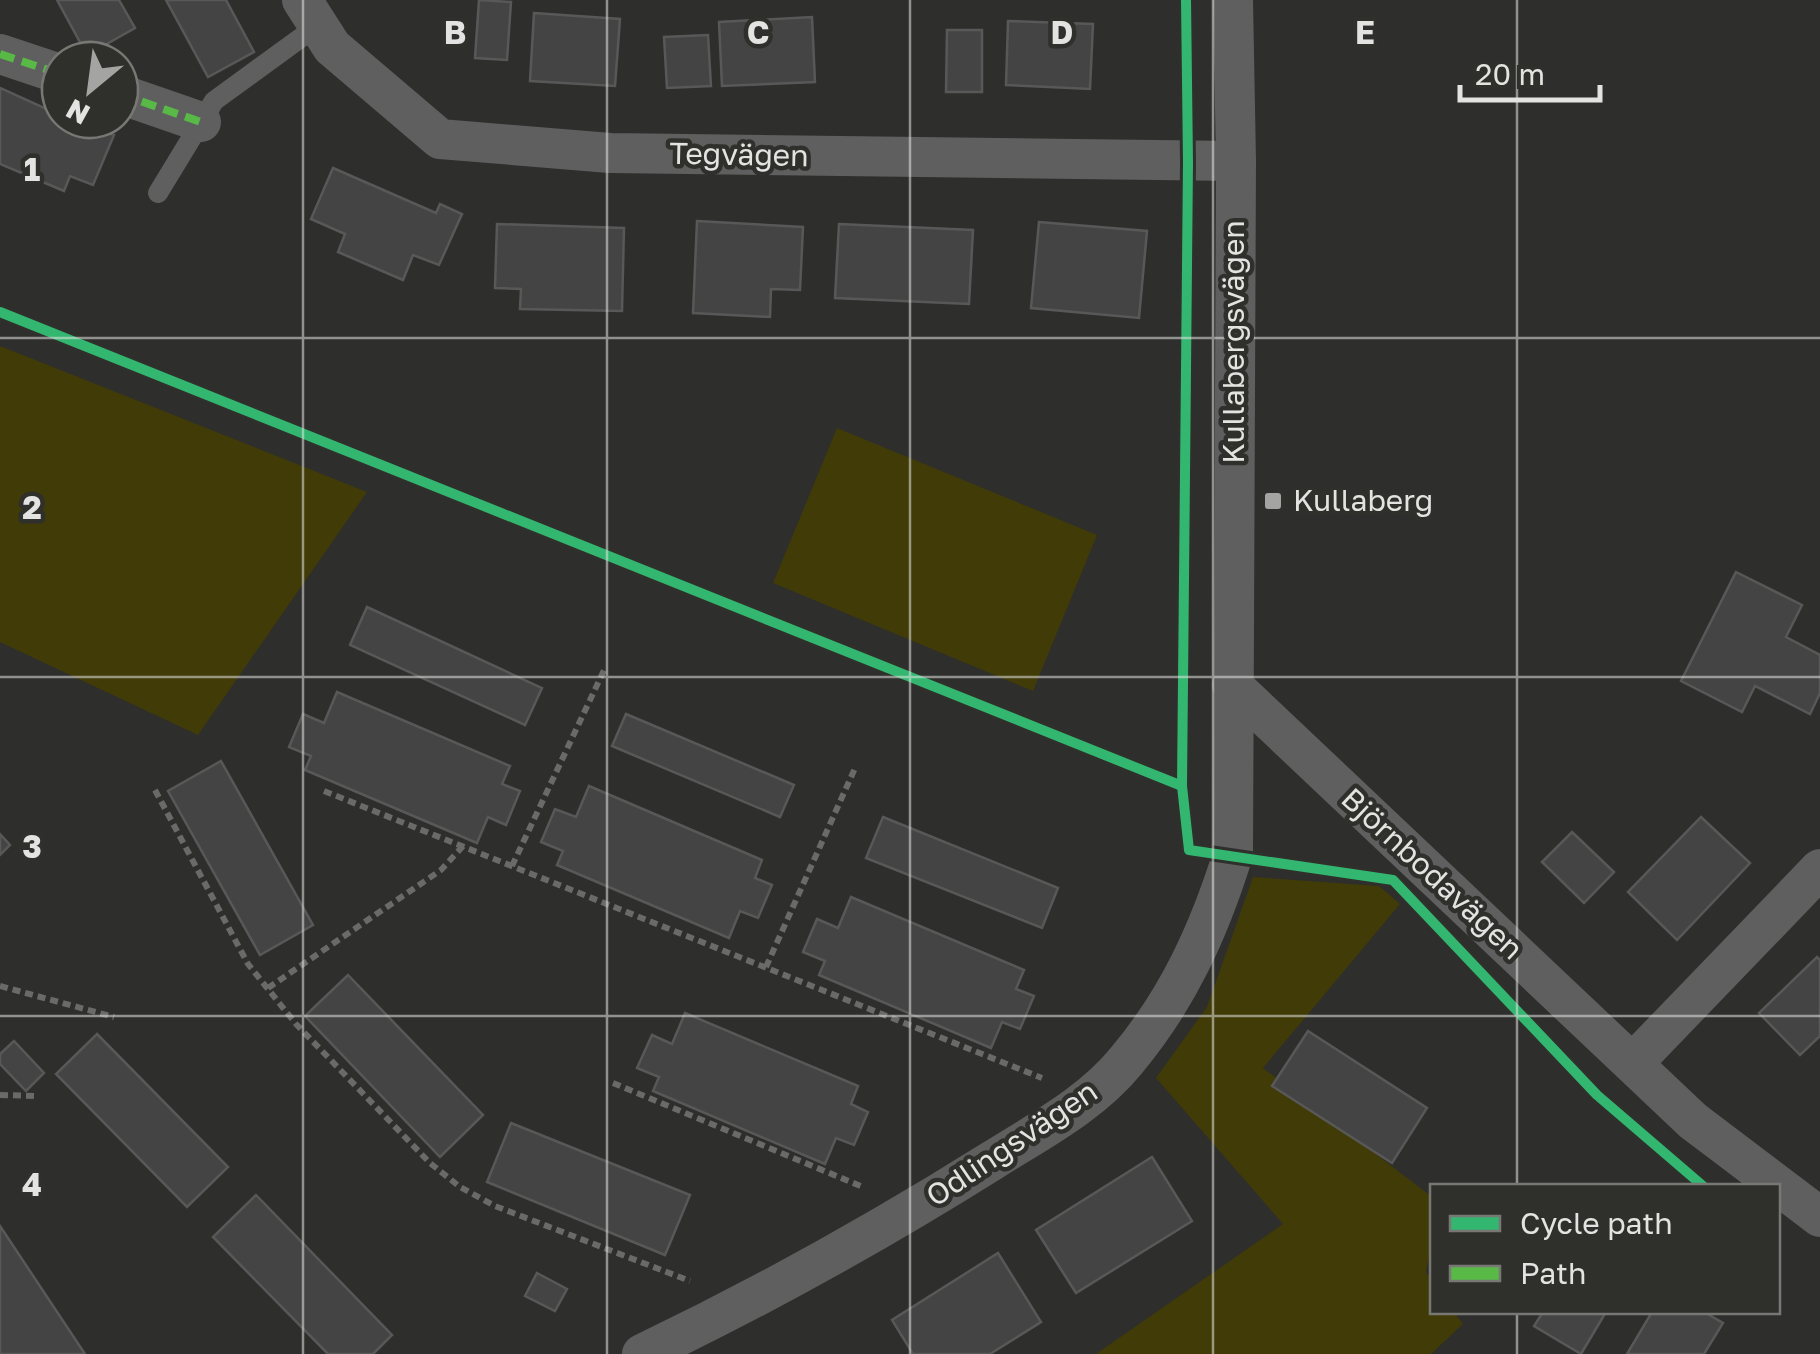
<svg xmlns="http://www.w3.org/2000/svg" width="1820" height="1354" viewBox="0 0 1820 1354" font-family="'Golos Text',sans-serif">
  <rect width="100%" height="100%" fill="#2e2e2d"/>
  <g fill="#403b07">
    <path d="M0 346 367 492 198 735 0 642Z"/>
    <path d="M837 428 1097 535 1033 691 773 583Z"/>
    <path d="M1253 877 1379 886 1400 904 1263 1068 1432 1197V1242L1426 1272 1432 1281V1312H1454L1463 1324 1431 1354H1096L1283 1224 1156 1078 1207 1007Z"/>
  </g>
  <g fill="#444" stroke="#585858" stroke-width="2.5">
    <path d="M57 0H119L135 28 87 55Z"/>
    <path d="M166 0H226L254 52 208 77Z"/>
    <path d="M479 0 511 2 507 60 475 58Z"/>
    <path d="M534 13 620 19 615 86 530 81Z"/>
    <path d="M812 17 815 82 722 86 719 22Z"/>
    <path d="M1008 21 1093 24 1090 89 1006 85Z"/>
    <path d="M947 30H982V92H946Z"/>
    <path d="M708 35 711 86 667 88 664 37Z"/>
    <path d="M0 88 60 115V120H71L114 135 93 185 70 176 64 191 0 164Z"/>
    <path d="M333 168 436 213 440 204 462 214 439 265 413 255 403 280 338 252 345 234 311 219Z"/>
    <path d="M697 221 803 227 800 290 771 289 770 317 693 313Z"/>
    <path d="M1039 222 1147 231 1139 318 1031 308Z"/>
    <path d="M497 224 624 228 622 311 520 309 521 289 495 288Z"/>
    <path d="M839 224 973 230 969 304 835 298Z"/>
    <path d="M1736 572 1802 605 1786 637 1820 655V693L1810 714 1755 686 1742 712 1681 681Z"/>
    <path d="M367 607 542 688 525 725 350 645Z"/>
    <path d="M337 692 510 766 502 784 520 791 506 825 488 817 477 843 305 770 311 756 289 747 303 714 324 723Z"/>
    <path d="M626 714 794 785 780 817 612 746Z"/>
    <path d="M221 761 313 925 260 955 168 791Z"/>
    <path d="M589 786 762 860 755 878 772 885 758 918 740 911 729 938 557 865 563 851 541 842 555 809 576 817Z"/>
    <path d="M883 817 1058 888 1042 928 866 858Z"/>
    <path d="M1701 817 1750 863 1677 940 1628 892Z"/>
    <path d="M1572 832 1614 872 1584 903 1542 862Z"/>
    <path d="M0 834 10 845 0 855Z"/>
    <path d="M851 897 1024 970 1016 989 1034 996 1020 1029 1002 1022 991 1048 819 975 825 961 803 952 817 919 838 928Z"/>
    <path d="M1817 957 1820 960V1036L1800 1055 1759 1013Z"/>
    <path d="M348 975 483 1115 440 1157 305 1016Z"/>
    <path d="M685 1013 858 1086 851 1104 868 1112 854 1145 836 1138 825 1164 653 1091 659 1077 637 1068 652 1035 672 1044Z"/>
    <path d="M1308 1031 1427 1108 1392 1163 1272 1086Z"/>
    <path d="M97 1034 228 1167 187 1207 56 1074Z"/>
    <path d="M14 1041 44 1073 26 1091 0 1064V1054Z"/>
    <path d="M511 1123 690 1195 665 1255 487 1182Z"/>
    <path d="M1152 1157 1192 1221 1076 1293 1036 1230Z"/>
    <path d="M256 1195 392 1335 373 1354H328L213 1237Z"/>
    <path d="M0 1226 85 1354H0Z"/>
    <path d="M998 1253 1041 1322 990 1354H913L892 1320Z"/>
    <path d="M537 1273 567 1289 555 1311 525 1296Z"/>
    <path d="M1543 1312H1606L1581 1354 1534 1326Z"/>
    <path d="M1652 1312H1704L1723 1323 1704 1354H1627Z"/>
  </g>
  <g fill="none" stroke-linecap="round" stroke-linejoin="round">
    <g stroke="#6a6a69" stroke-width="6" stroke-dasharray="8 5" stroke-linecap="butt">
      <path d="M155 790 248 964 296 1024 430 1163 460 1187 495 1206 690 1281"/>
      <path d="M324 791 1042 1078"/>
      <path d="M512 866 606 666"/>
      <path d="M766 967 856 766"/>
      <path d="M0 986 114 1017"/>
      <path d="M268 988 441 870 463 846"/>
      <path d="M613 1083 863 1187"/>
      <path d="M0 1095 38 1096"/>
    </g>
    <path stroke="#5f5f5f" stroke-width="20" d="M158 193 214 101 317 26"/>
    <g stroke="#5f5f5f" stroke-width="40">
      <path d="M302 0 332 47 440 139 610 153 1236 161"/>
      <path d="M0 54 60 74"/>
      <path d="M120 94 201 122"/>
      <path d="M1232 685 1693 1121 1820 1217"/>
      <path d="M1633 1063 1820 869"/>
      <path d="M642 1354C763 1296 880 1231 993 1160 1039 1131 1091 1104 1126 1061 1178 999 1209 931 1233 854L1236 161 1233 0"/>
    </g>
    <g stroke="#58b947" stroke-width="8" stroke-dasharray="15 8" stroke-linecap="butt">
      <path d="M0 54 60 74"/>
      <path d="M120 94 201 122"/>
    </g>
    <g stroke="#2f2f2c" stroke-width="16">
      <g id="cycleway">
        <path d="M1186 0 1188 162 1182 786 1189 850 1393 880 1597 1095 1703 1186"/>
        <path d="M0 312 1182 786"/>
      </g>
    </g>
    <use href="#cycleway" stroke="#33b770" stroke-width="10"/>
  </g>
  <path fill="none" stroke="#e3e3e1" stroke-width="2.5" stroke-opacity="0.55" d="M303 0V1354M607 0V1354M910 0V1354M1213 0V1354M1517 0V1186M0 338H1820M0 677H1820M0 1016H1820M1517 1312V1354"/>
  <rect fill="#a4a4a2" stroke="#2f2f2c" stroke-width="4" x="1263" y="491" width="20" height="20" rx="5"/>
  <g text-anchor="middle" stroke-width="9" stroke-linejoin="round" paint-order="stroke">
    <g font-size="30" fill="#e3e3e1" stroke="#2f2f2c">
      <text transform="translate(739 155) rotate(1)" y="10">Tegvägen</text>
      <text transform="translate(1234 342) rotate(-90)" y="10">Kullabergsvägen</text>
      <text transform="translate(1432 874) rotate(43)" y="10">Björnbodavägen</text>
      <text transform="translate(1012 1144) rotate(-34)" y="10">Odlingsvägen</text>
    </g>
    <g font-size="30" fill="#e3e3e1" stroke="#2f2f2c" text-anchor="start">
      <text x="1293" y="511">Kullaberg</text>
    </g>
  </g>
  <g font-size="32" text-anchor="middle" font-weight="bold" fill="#e3e3e1" stroke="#2f2f2c" stroke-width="9" stroke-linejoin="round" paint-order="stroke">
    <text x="455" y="44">B</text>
    <text x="758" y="44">C</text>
    <text x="1062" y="44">D</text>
    <text x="1365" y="44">E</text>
    <text x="32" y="181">1</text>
    <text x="32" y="519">2</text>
    <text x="32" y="858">3</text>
    <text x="32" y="1196">4</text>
  </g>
  <rect x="1430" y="1184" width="350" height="130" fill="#2f2f2c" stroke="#777774" stroke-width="2.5"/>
  <rect x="1450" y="1216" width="50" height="15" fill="#33b770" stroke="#777774" stroke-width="2.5"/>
  <text x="1520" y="1234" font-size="30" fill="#e3e3e1">Cycle path</text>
  <rect x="1450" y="1266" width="50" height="15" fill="#58b947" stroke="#777774" stroke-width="2.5"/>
  <text x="1520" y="1284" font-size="30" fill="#e3e3e1">Path</text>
  <g transform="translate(90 90) rotate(209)"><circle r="48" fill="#2f2f2c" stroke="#777774" stroke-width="2.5"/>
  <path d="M0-8L18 38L0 25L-18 38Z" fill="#a4a4a2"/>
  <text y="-15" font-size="28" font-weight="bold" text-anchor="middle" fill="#e3e3e1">N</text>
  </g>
  <path d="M1460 85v15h140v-15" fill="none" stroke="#e3e3e1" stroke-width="5"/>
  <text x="1475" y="85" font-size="30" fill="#e3e3e1" stroke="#2f2f2c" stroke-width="8" paint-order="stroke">20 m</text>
</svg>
